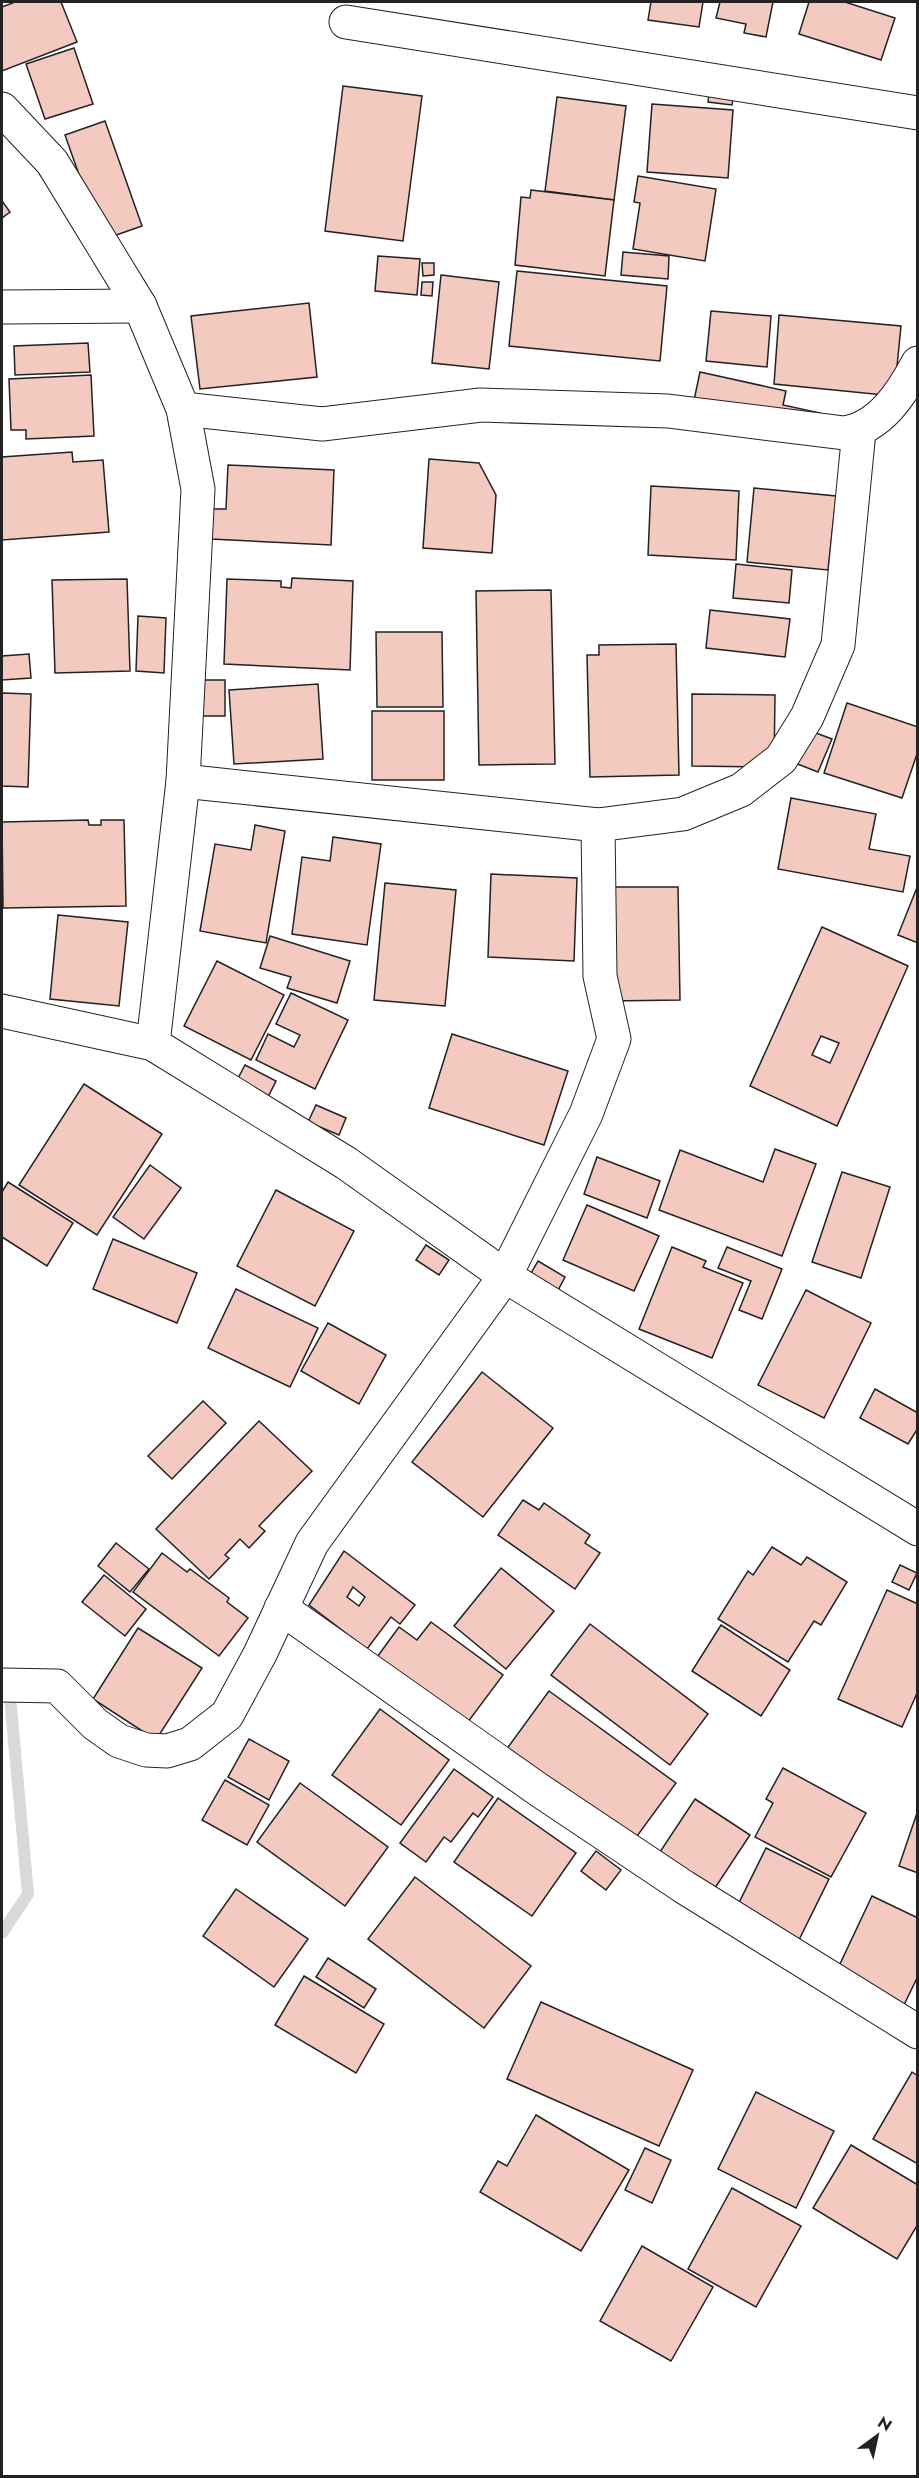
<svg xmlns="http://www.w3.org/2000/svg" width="919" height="2478" viewBox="0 0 919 2478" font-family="Jost,sans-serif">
  <rect width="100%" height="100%" fill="#fff"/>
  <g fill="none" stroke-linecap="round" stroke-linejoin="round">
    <path stroke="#d9d9d9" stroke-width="12" d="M2 1933 28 1894 9 1686"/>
  </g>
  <g fill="#f3c9c0" stroke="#222" stroke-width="1.5" fill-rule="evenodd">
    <path d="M15 2H61L77 42 2 71V7Z"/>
    <path d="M651 2H703L699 27 648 20Z"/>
    <path d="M720 2H773L766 37 744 33 746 24 716 18Z"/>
    <path d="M809 2H845L895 18 881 60 799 34Z"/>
    <path d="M74 48 93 104 45 119 26 64Z"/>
    <path d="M710 83 735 86 732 105 708 102Z"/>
    <path d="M343 86 422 96 403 241 325 231Z"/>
    <path d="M557 97 626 106 614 200 545 191Z"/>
    <path d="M652 104 733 110 728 178 647 172Z"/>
    <path d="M105 121 142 226 102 240 65 135Z"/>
    <path d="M638 176 716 189 705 261 633 249 640 203 634 202Z"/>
    <path d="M531 190 614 200 605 276 515 265 521 197 530 198Z"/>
    <path d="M2 201 10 212 2 218Z"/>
    <path d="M623 252 669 256 668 279 621 275Z"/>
    <path d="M378 256 420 259 417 295 375 291Z"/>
    <path d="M422 263H434V275L423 276Z"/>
    <path d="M517 271 667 286 660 361 509 346Z"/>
    <path d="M441 275 499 282 489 369 432 363Z"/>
    <path d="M422 282H433L432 296 421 295Z"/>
    <path d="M309 303 317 377 200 389 191 316Z"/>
    <path d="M711 311 771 316 767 367 706 361Z"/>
    <path d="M779 315 901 326 894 396 774 384Z"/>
    <path d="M88 343 90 372 15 375 14 346Z"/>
    <path d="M700 372 786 391 783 405 820 413 816 433 693 405Z"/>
    <path d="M91 375 94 436 26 439V430H11L9 379Z"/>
    <path d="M72 452 73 462 103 460 109 532 2 540V457Z"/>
    <path d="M429 459 479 463 496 495 492 553 423 548Z"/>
    <path d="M228 465 334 470 331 545 211 539 213 509H226Z"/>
    <path d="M651 486 739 491 736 560 648 555Z"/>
    <path d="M754 488 836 496 828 570 747 562Z"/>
    <path d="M736 564 792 570 789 603 733 598Z"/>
    <path d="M292 578 353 581 350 670 224 664 227 579 281 581V587L291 588Z"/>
    <path d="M127 579 130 671 55 673 52 580Z"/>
    <path d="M551 590 555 764 479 765 476 591Z"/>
    <path d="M710 610 790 619 785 657 706 648Z"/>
    <path d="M138 616 166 618 164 673 136 671Z"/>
    <path d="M376 632H442L443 707H377Z"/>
    <path d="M676 644 679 775 590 777 587 655H599V645Z"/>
    <path d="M29 654 31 678 2 680V656Z"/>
    <rect x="198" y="680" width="27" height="36"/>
    <path d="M318 684 323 759 234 764 229 690Z"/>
    <path d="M2 693 31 694 28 787 2 786Z"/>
    <path d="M692 694 775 695 774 767 692 766Z"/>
    <path d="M847 703 918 727V751L902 798 824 773Z"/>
    <rect x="372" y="711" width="72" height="69"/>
    <path d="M808 730 832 739 818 772 795 763Z"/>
    <path d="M791 798 876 814 869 849 910 856 903 892 778 869Z"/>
    <path d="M88 820 89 825H101V820H124L126 906 3 908 2 822Z"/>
    <path d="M255 825 285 831 266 943 200 931 215 844 251 850Z"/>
    <path d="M333 837 381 844 367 945 292 934 302 857 330 861Z"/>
    <path d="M491 874 577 878 574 961 488 957Z"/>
    <path d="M385 883 456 890 445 1006 374 1000Z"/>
    <path d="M918 885V943L898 935Z"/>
    <path d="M606 887H678L680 1000 608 1001Z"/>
    <path d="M58 915 128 922 119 1006 50 999Z"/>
    <path d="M822 927 908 966 837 1126 750 1086ZM821 1036 839 1043 830 1063 812 1055Z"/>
    <path d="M270 936 350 961 337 1003 287 988 291 977 260 968Z"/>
    <path d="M217 961 284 995 251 1060 184 1026Z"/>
    <path d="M291 993 348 1020 315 1089 256 1060 268 1034 294 1047 300 1035 276 1024Z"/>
    <path d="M452 1034 568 1071 544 1145 429 1108Z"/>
    <path d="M245 1065 276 1081 266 1101 235 1084Z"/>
    <path d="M84 1084 162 1134 97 1235 19 1185Z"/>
    <path d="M316 1105 346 1118 339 1135 308 1122Z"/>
    <path d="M775 1149 816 1164 782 1256 659 1210 680 1150 763 1182Z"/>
    <path d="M597 1157 660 1181 647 1218 584 1194Z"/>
    <path d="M150 1165 181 1188 144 1239 113 1217Z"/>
    <path d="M842 1172 890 1187 861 1278 812 1262Z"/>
    <path d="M8 1182 73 1223 47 1266 2 1237V1192Z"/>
    <path d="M276 1190 354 1231 315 1306 237 1266Z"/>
    <path d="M587 1205 659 1236 634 1291 563 1260Z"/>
    <path d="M113 1239 197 1273 177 1323 93 1289Z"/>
    <path d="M426 1245 449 1260 439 1275 416 1260Z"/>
    <path d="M672 1247 706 1261 703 1267 743 1283 712 1358 639 1329Z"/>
    <path d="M727 1247 782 1269 762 1319 739 1310 751 1281 718 1268Z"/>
    <path d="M538 1261 565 1277 555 1296 527 1280Z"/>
    <path d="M236 1289 318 1328 290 1387 208 1348Z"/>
    <path d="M806 1290 871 1323 824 1418 758 1385Z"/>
    <path d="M328 1323 386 1355 359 1404 301 1371Z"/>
    <path d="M482 1372 553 1428 483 1517 412 1462Z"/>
    <path d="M875 1389 918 1413V1428L908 1444 860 1418Z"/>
    <path d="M203 1401 226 1423 172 1479 148 1456Z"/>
    <path d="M259 1421 312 1471 259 1526 265 1531 249 1548 240 1539 225 1555 229 1558 209 1579 156 1529Z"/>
    <path d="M523 1500 539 1510 544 1503 590 1535 585 1543 600 1553 575 1589 498 1535Z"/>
    <path d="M116 1543 149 1569 130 1592 98 1566Z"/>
    <path d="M772 1547 801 1565 807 1557 847 1582 821 1625 814 1621 788 1662 718 1619 748 1571 753 1575Z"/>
    <path d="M344 1551 415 1605 400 1624 391 1617 367 1649 309 1605ZM353 1587 365 1597 359 1606 347 1597Z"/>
    <path d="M162 1553 187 1572 190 1569 229 1598 227 1602 248 1618 219 1656 133 1592Z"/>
    <path d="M900 1565 917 1573 909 1590 892 1582Z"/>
    <path d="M501 1568 554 1611 506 1669 454 1626Z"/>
    <path d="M104 1575 146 1609 125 1636 82 1602Z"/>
    <path d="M887 1590 918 1604V1691L902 1727 838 1699Z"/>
    <path d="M431 1622 503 1675 456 1738 372 1664 399 1627 417 1640Z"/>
    <path d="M590 1624 708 1714 670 1765 551 1675Z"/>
    <path d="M721 1625 790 1670 761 1716 692 1671Z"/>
    <path d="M138 1628 202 1668 156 1740 93 1699Z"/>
    <path d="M549 1691 676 1783 629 1847 503 1754Z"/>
    <path d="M380 1709 449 1760 401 1825 332 1775Z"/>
    <path d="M249 1739 289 1761 269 1800 228 1777Z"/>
    <path d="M783 1768 866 1813 831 1877 755 1837 773 1803 766 1799Z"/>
    <path d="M454 1769 493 1797 478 1817 473 1813 451 1842 444 1837 426 1862 400 1843Z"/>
    <path d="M225 1780 269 1805 247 1845 202 1820Z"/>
    <path d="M300 1783 388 1847 345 1906 257 1842Z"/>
    <path d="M498 1798 576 1853 532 1916 454 1862Z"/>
    <path d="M695 1799 750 1835 709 1897 654 1861Z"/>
    <path d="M917 1813H918V1873L899 1866Z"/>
    <path d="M766 1848 829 1879 793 1952 730 1921Z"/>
    <path d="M596 1851 621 1870 606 1890 581 1871Z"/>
    <path d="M415 1877 531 1966 484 2028 368 1939Z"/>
    <path d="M236 1889 308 1939 274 1987 203 1936Z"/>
    <path d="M872 1896 918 1918V1976L900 2013 832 1981Z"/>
    <path d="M328 1958 376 1989 364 2008 316 1977Z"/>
    <path d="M304 1976 384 2024 356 2073 275 2025Z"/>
    <path d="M541 2002 693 2070 659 2146 507 2079Z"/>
    <path d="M912 2072 918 2076V2164L873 2139Z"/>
    <path d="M756 2092 834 2131 796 2208 718 2169Z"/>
    <path d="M536 2115 629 2170 581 2251 480 2192 498 2161 507 2166Z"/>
    <path d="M851 2145 918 2185V2224L897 2259 813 2208Z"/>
    <path d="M645 2148 671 2160 652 2203 625 2190Z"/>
    <path d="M732 2188 801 2226 756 2307 688 2269Z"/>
    <path d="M642 2246 713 2287 671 2361 600 2321Z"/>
  </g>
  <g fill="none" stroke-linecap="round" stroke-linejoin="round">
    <g stroke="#222" stroke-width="35">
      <g id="street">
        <path d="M346 22 918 113"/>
        <path d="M2 109 52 162 140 306 183 409 198 489 183 781 153 1044"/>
        <path d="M2 307 140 306"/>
        <path d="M183 409 322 424 481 405 668 411 844 433C880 428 902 393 918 363"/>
        <path d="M183 781 598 825 683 814 741 790 781 759 807 717 838 645 859 431"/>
        <path d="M2 1011 153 1044 346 1163 505 1276 918 1529"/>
        <path d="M281 1608 539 1790 684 1887 918 2032"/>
        <path d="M2 1685 57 1686 95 1724 119 1741 146 1750 167 1751 190 1744 227 1715 260 1654 312 1543 505 1276 586 1114 614 1039 600 976 598 825"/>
      </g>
    </g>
    <use href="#street" stroke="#fff" stroke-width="33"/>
  </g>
  <rect width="919" height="2478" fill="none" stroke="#222222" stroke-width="6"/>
  <g transform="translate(877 2436) rotate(33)" stroke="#ffffff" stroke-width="4.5" paint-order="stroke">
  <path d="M0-4.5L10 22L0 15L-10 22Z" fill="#222222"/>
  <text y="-9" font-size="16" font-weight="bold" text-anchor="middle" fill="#222222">N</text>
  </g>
</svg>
